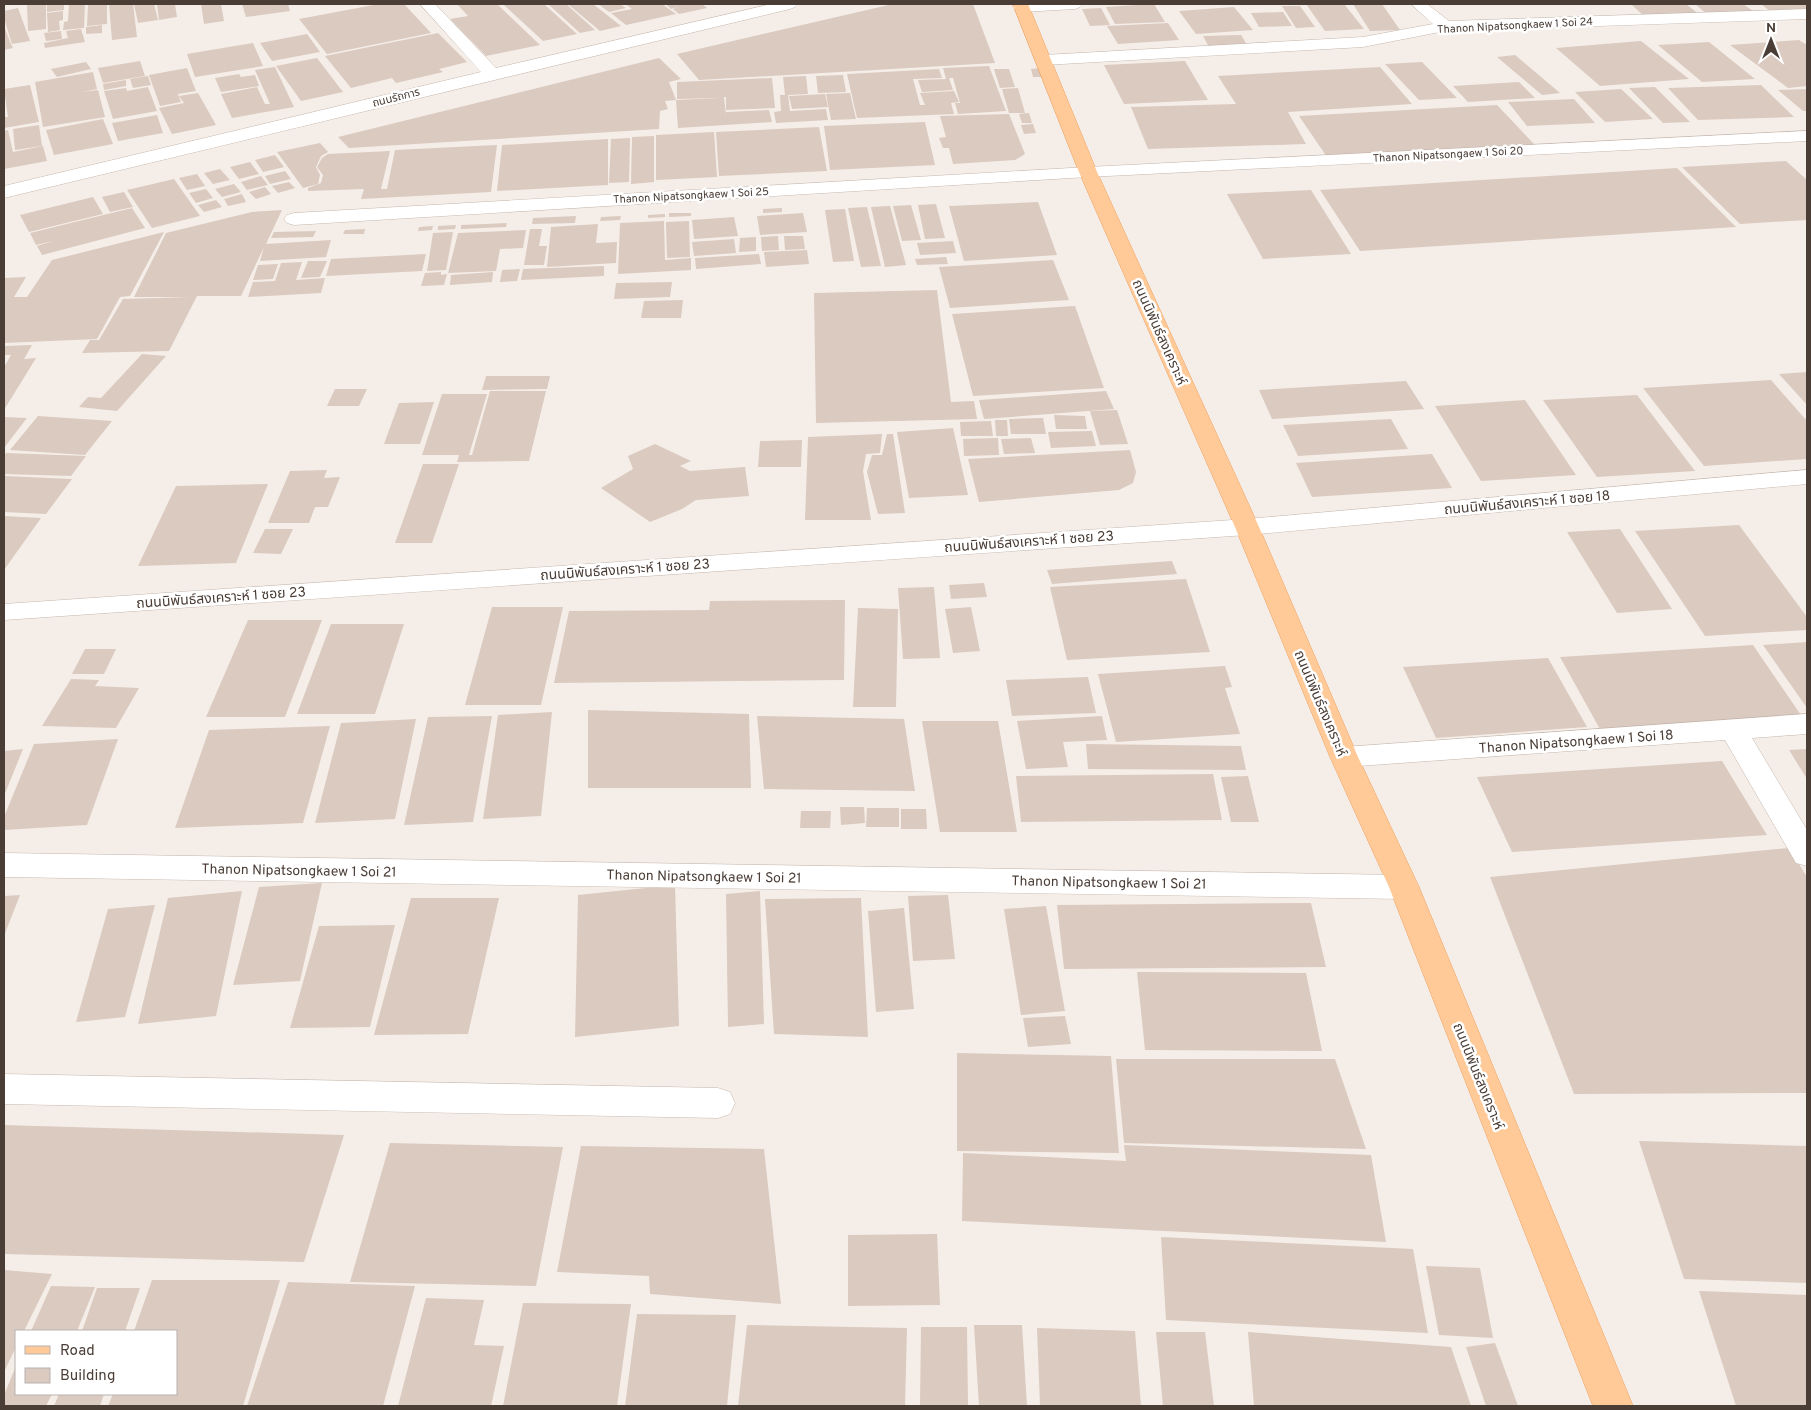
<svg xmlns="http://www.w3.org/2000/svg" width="1811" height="1410" viewBox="0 0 1811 1410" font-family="Overpass,'Noto Sans Thai',sans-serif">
  <rect width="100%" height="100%" fill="#f5eee8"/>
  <g fill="#dbcac0">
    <path d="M27 4H46V29L28 31Z"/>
    <path d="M47 4H64V10L47 12Z"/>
    <path d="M69 4H85L84 28 63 30 64 22 68 21Z"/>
    <path d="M88 4H107V24L87 26Z"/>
    <path d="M109 4H133L137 37 112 40Z"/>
    <path d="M134 4H154L158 20 138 23Z"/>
    <path d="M157 4H175L177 17 159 20Z"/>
    <path d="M201 4H221L224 21 204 24Z"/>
    <path d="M242 4H288L290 11 246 17Z"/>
    <path d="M379 4H404L431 33 327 54 299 19Z"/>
    <path d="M457 4H497L540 45 486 56 450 19 468 16Z"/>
    <path d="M503 4H544L577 34 543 41Z"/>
    <path d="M548 4H566L595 30 580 33Z"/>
    <path d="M575 4H593L621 26 600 31 569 5Z"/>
    <path d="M598 4H620L626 8 609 12Z"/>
    <path d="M625 4H662L676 14 626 25 611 13 632 9Z"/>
    <path d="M666 4H702L707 8 679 14 673 9 677 7 671 9Z"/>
    <path d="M893 4H973L995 63 699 80 677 54Z"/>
    <path d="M1154 4 1165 22 1115 24 1106 7Z"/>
    <path d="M1306 4H1344L1364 29 1325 31Z"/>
    <path d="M1353 4H1382L1400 30 1370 31Z"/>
    <path d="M1631 4H1686L1700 15 1646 18Z"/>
    <path d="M1695 4H1743L1753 11 1707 14Z"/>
    <path d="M1761 4H1807V13L1775 15Z"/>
    <path d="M1282 6H1300L1315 27 1296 28Z"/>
    <path d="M1234 7 1253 30 1196 34 1179 11Z"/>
    <path d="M18 8 30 41 12 44 4 18V11Z"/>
    <path d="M1101 8 1110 25 1090 26 1082 9Z"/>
    <path d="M63 11V20L59 21 60 30 48 32 47 13Z"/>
    <path d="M1283 12 1292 26 1259 27 1251 13Z"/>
    <path d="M1168 23 1179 40 1118 44 1107 26Z"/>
    <path d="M102 25V33L86 34V27Z"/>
    <path d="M4 26 11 44 13 48 4 50Z"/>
    <path d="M81 29 85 42 45 48 44 43 68 38 66 31Z"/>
    <path d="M61 31 62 39 46 41 44 33Z"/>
    <path d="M438 33 467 62 439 69 443 72 396 83 392 78 351 88 325 56Z"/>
    <path d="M307 34 320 52 272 61 260 43Z"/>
    <path d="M1241 35 1252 53 1213 54 1203 36Z"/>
    <path d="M1799 40 1807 45V86L1788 88 1730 45Z"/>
    <path d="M1641 41 1689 79 1600 86 1556 48Z"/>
    <path d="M1709 42 1755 79 1702 82 1658 45Z"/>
    <path d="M253 43 263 66 195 77 187 54Z"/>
    <path d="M1515 55 1560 93 1542 95 1497 57Z"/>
    <path d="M317 58 343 92 301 101 276 66Z"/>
    <path d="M659 58 681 79 669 82 676 100 665 101 668 109 660 111 659 129 349 148 338 137Z"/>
    <path d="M140 61 145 76 103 83 98 68Z"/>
    <path d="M1185 61 1208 100 1124 104 1104 65Z"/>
    <path d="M86 62 91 69 57 77 51 69Z"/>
    <path d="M1422 62 1457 98 1419 100 1385 64Z"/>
    <path d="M989 66 1006 111 958 114 955 103H960L953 78H949L953 90 922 92 918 80 946 79 943 68Z"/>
    <path d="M275 67 294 107 232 118 221 94 257 87 265 104H270L255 70Z"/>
    <path d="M1380 67 1412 104 1288 112 1306 144 1148 149 1131 107 1236 104 1218 76Z"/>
    <path d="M187 68 196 91 178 94 181 102 160 106 149 75Z"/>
    <path d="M1040 68 1042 77H1033L1031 69Z"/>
    <path d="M939 69 942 78 913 79 920 105H925L920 93 954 91 959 102 951 103 954 114 857 118 847 74Z"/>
    <path d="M994 69H1009L1015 87 1000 88Z"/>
    <path d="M93 72 97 89 82 92 98 90 105 117 43 127 35 82Z"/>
    <path d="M239 74 241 77 255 75 259 86 221 92 215 78Z"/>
    <path d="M843 75 846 92 818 93 816 76Z"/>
    <path d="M148 76 151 85 133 88 130 79Z"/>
    <path d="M806 76 808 94 788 95 790 111 826 109 828 120 776 123 774 112 781 111 780 95H785L783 77Z"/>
    <path d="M772 78 775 108 726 110V97H724L726 115V112L769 110 772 122 678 128 676 100 720 98 677 99V82Z"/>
    <path d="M126 80V86L104 90 103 84Z"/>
    <path d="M1519 82 1535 98 1468 102 1453 86Z"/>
    <path d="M30 85 39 122 4 128V117H8L4 89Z"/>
    <path d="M1761 85 1794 117 1698 120 1668 88Z"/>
    <path d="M148 87 157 111 113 119 104 91 126 88 127 91Z"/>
    <path d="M1655 87 1690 122 1663 123 1629 88Z"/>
    <path d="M1018 88 1025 113H1009L1002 89Z"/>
    <path d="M1621 89 1653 119 1605 122 1575 92Z"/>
    <path d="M1807 89V111H1803L1778 90Z"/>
    <path d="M198 93 216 125 172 134 159 108 184 103 179 96Z"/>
    <path d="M850 93 856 119 831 120 826 94Z"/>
    <path d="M825 94 828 107 792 109 789 96Z"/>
    <path d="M1574 99 1595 123 1527 126 1508 102Z"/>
    <path d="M1497 105 1534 144 1327 157 1299 116Z"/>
    <path d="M1029 113 1032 123H1022L1019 114Z"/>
    <path d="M1009 114 1025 154 1015 160 953 164 949 148H943L939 138 946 137 940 116Z"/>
    <path d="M157 115 163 133 118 141 112 123Z"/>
    <path d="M103 119 113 144 54 155 46 130Z"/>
    <path d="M925 122 935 165 830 170 824 126Z"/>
    <path d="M1033 124 1036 133 1024 134 1021 125Z"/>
    <path d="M39 125 42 146 15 150 13 129Z"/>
    <path d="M819 127 827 171 719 176 716 132Z"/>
    <path d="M8 130 13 152 43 146 47 161 4 169V131Z"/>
    <path d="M714 132 717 177 656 180V135Z"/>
    <path d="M654 136V182L631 184 632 137Z"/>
    <path d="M630 138 629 182 609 183 611 139Z"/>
    <path d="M608 139V185L497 191 502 145Z"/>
    <path d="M320 143 328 152 321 156 316 167 320 175 318 184 303 188 277 152Z"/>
    <path d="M497 145 491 192 361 199 364 189 308 191V188L321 183 323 175 317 167 322 158 328 154 390 151 381 189H387L395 150Z"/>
    <path d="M275 155 284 167 263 172 255 160Z"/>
    <path d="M1786 161 1807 180V220L1740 224 1682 167Z"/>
    <path d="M250 162 259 174 239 179 230 167Z"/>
    <path d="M1677 168 1736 227 1360 251 1320 190Z"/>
    <path d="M220 169 230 180 213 184 204 173Z"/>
    <path d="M285 171 291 179 270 184 265 176Z"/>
    <path d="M197 174 205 186 187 190 179 178Z"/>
    <path d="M261 176 268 185 247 190 241 182Z"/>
    <path d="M174 179 200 216 152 228 127 190Z"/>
    <path d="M289 182 295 188 278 193 272 186Z"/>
    <path d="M234 184 241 192 222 197 215 189Z"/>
    <path d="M265 187 271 194 256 199 249 192Z"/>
    <path d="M206 189 213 198 196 203 189 193Z"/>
    <path d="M1311 190 1351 254 1263 259 1227 194Z"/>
    <path d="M124 192 133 207 110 212 102 197Z"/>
    <path d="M242 194 246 202 228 206 224 199Z"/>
    <path d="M93 197 103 214 29 232 20 215Z"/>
    <path d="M216 200 222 207 204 212 198 205Z"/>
    <path d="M1038 202 1057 255 964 261 949 206Z"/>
    <path d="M936 204 945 238 925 239 918 205Z"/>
    <path d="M911 205 921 240 902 241 893 206Z"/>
    <path d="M890 206 906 265 885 267 871 207Z"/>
    <path d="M867 207 881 266 861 267 848 208Z"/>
    <path d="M132 208 145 228 42 255 37 246 53 241 36 245 30 233Z"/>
    <path d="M782 208V212L763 213V209Z"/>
    <path d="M845 209 854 261 833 262 825 210Z"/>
    <path d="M282 210 266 244 331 240 326 257 260 261 264 247 241 296H197L169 351 82 353 90 340H99L123 299 191 297H134L166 233 252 212Z"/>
    <path d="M669 213H691V216L669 217Z"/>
    <path d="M803 213 807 232 760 235 757 216Z"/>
    <path d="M665 214V217L648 218V215Z"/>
    <path d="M576 216 575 223 532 224 533 218Z"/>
    <path d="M621 216 620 220 600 221 601 217Z"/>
    <path d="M734 217 738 236 694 239 692 220Z"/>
    <path d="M664 221 665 260 691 258V270L618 274 620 223Z"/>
    <path d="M689 221 690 257 667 258 666 222Z"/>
    <path d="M507 223 506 227 461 229V225Z"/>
    <path d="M598 224 596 243 617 242 616 263 547 267 551 227Z"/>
    <path d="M456 225 455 229 438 230V226Z"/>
    <path d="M433 226 432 230 418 231 419 227Z"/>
    <path d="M365 229 364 234H343L345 230Z"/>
    <path d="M530 229H542L539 246H547L544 265H524Z"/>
    <path d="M526 230 523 248 500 249 496 271 448 273 458 233Z"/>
    <path d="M316 231 313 237 271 238 274 232Z"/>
    <path d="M164 232 130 296 120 297 97 339 4 343V278L26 277 14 297H27L52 260Z"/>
    <path d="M453 232 446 270 427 271 433 233Z"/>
    <path d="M778 236 779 250 762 251 761 237Z"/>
    <path d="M784 236H803L805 249 785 250Z"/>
    <path d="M756 237V251L739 252 740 238Z"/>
    <path d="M734 239 736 253 694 256 692 242Z"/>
    <path d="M953 241 956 253 920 255 917 243Z"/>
    <path d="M807 250 809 264 766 267 764 252Z"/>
    <path d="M426 254 422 271 326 276 331 259Z"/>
    <path d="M759 254 761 264 696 269 695 258Z"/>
    <path d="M946 257 948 264 917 265 915 259Z"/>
    <path d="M1053 260 1069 300 950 308 939 267Z"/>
    <path d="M308 261H327L320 277 301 278Z"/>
    <path d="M302 262 296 280 325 278 321 293 248 297 253 282 275 281 281 263Z"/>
    <path d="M278 264 273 279 253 280 258 265Z"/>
    <path d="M604 266V276L521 280 523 269Z"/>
    <path d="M520 269 517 281 500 282 502 270Z"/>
    <path d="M441 272V275L447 274 444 285 421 286 425 273Z"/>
    <path d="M493 272 492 282 450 285 451 275Z"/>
    <path d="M672 282 670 297 614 299 616 283Z"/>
    <path d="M937 290 951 402 974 401 977 419 816 423 814 293Z"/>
    <path d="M683 300 681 318H641L644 301Z"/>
    <path d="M1075 306 1104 388 973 396 952 314Z"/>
    <path d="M32 345 24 359 36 358 4 410V367L11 355H4V346Z"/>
    <path d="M142 354 166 356 117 411 79 407 88 397 101 398Z"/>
    <path d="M1807 372V405L1779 374Z"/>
    <path d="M486 376H550L547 389 482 390Z"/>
    <path d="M1771 380 1807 421V459L1704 466 1643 388Z"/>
    <path d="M1406 381 1424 409 1272 419 1259 390Z"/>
    <path d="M335 389H367L359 406H327Z"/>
    <path d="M490 391H546L529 461 457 462 459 455H422L442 394H487L469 455H472Z"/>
    <path d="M1106 391 1114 409 984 419 979 400Z"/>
    <path d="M1637 395 1695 471 1597 477 1543 400Z"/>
    <path d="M1525 400 1576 475 1481 481 1435 406Z"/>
    <path d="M434 402 420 444H384L399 403Z"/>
    <path d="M1117 410 1128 444 1100 445 1090 411Z"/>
    <path d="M1054 415 1085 416 1087 429H1056Z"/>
    <path d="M38 416 112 421 85 455 10 450Z"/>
    <path d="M4 417 27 418 4 448Z"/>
    <path d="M1043 418 1046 434H1011L1009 419Z"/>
    <path d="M1391 419 1408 449 1298 456 1283 425Z"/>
    <path d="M995 420H1007L1008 436H996Z"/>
    <path d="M991 421 993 436H961L960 422Z"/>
    <path d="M953 428 968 495 909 498 897 432Z"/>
    <path d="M1092 431 1096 446 1051 448 1048 432Z"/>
    <path d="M882 434 880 453 866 454 863 471 871 520H805L808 437Z"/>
    <path d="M887 434H893L905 513 878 514 867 472 872 455H882Z"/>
    <path d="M998 438 999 455 964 456 963 439Z"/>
    <path d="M1031 438 1035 453 1004 454 1001 439Z"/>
    <path d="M802 440 801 467H758L760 441Z"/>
    <path d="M655 444 691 461 680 466 690 471 745 467 749 496 696 500 682 509 650 522 601 488 633 469 628 456Z"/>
    <path d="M1130 450 1136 472 1133 483 1119 490 979 502 968 459Z"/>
    <path d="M6 453 86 456 71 476 4 474V456Z"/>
    <path d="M1432 454 1452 488 1312 497 1296 463Z"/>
    <path d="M423 464H459L432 543H395Z"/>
    <path d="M327 470 324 478 340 477 328 507H315L309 523H268L290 471Z"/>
    <path d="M4 476 72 479 46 514 4 512Z"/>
    <path d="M268 484 236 563 138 566 176 486Z"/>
    <path d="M4 516 41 518 4 570Z"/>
    <path d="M1739 525 1807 617V630L1705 636 1635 531Z"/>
    <path d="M265 529H293L281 554 253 553Z"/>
    <path d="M1620 529 1672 609 1617 613 1567 532Z"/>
    <path d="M1172 561 1177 574 1052 584 1047 570Z"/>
    <path d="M1186 579 1210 652 1067 660 1050 587Z"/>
    <path d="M984 583 987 597 951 599 949 585Z"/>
    <path d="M934 587 940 658 903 659 898 588Z"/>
    <path d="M845 600 844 680 554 683 569 611 709 610 710 601Z"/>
    <path d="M492 607H563L541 705H465Z"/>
    <path d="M971 607 980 651 953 653 945 609Z"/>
    <path d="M858 608 898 609 896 707H853Z"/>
    <path d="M248 620H322L285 717H206Z"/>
    <path d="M331 624H404L375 714H297Z"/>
    <path d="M1807 642V708L1763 645Z"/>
    <path d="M1753 645 1803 718 1601 731 1560 657Z"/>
    <path d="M85 649H116L104 674H72Z"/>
    <path d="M1548 658 1587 727 1436 738 1403 667Z"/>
    <path d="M1225 666 1232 687 1225 688 1240 734 1116 742 1098 674Z"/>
    <path d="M1088 677 1096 713 1012 716 1006 680Z"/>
    <path d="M71 679 99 680 95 686 139 688 116 728 42 726Z"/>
    <path d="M588 710 749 714 751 788H588Z"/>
    <path d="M552 712 541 816 483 819 498 715Z"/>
    <path d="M492 716 473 822 404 825 428 717Z"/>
    <path d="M757 716 904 719 915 791 764 789Z"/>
    <path d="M1102 716 1107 740 1063 742 1068 767 1026 769 1017 721Z"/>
    <path d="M416 719 395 819 315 823 341 723Z"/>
    <path d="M922 721H998L1017 832H940Z"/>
    <path d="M330 726 303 823 175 828 209 730Z"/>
    <path d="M118 739 87 825 4 830V817L34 744Z"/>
    <path d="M1086 744 1241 746 1246 770 1088 769Z"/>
    <path d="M23 749 4 796V751Z"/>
    <path d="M1807 749V779L1789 750Z"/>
    <path d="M1722 761 1767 835 1512 852 1477 777Z"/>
    <path d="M1213 774 1222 820 1021 822 1016 776Z"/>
    <path d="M1248 776 1259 822H1231L1221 777Z"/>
    <path d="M840 807H864L865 823 841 825Z"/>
    <path d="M867 808H899V827H866Z"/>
    <path d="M901 809H926L927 829H901Z"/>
    <path d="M801 811H831L830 828H800Z"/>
    <path d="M1789 848 1807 877V1093L1574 1094 1490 877Z"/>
    <path d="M322 883 300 981 233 985 259 887Z"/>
    <path d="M675 885 679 1026 575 1037 578 895Z"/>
    <path d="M242 891 216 1016 138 1024 168 898Z"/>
    <path d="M760 891 764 1024 728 1027 726 894Z"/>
    <path d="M20 895 4 936V896Z"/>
    <path d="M948 895 955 959 913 961 908 896Z"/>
    <path d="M411 898H499L468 1034 374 1035Z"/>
    <path d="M861 898 868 1037 774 1034 765 899Z"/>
    <path d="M1311 903 1326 967 1064 969 1057 905Z"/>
    <path d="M155 905 125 1017 76 1022 108 909Z"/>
    <path d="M1046 906 1065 1011 1021 1015 1004 909Z"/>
    <path d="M904 908 914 1009 876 1012 868 911Z"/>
    <path d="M395 925 370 1027 290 1028 319 926Z"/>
    <path d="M1137 972 1306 973 1322 1051 1145 1050Z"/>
    <path d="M1065 1016 1071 1044 1028 1047 1023 1018Z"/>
    <path d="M957 1053 1111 1056 1119 1153 957 1151Z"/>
    <path d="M1116 1059H1335L1366 1149 1124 1143Z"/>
    <path d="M4 1125 344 1135 304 1262 4 1254Z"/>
    <path d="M1639 1141 1807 1146V1283L1684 1279Z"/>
    <path d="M390 1143 563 1147 536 1286 350 1282Z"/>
    <path d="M1124 1145 1371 1155 1386 1242 962 1221 963 1153 1126 1161Z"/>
    <path d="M581 1146 764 1149 781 1304 650 1294 649 1276 557 1272Z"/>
    <path d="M937 1234 940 1305 848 1306V1235Z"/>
    <path d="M1161 1237 1413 1249 1428 1333 1166 1320Z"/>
    <path d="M1426 1266 1480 1268 1493 1338 1439 1335Z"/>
    <path d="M4 1270 52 1274 24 1331H16V1347L4 1372Z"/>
    <path d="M152 1280H280L243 1406H108L113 1394H176V1331H134Z"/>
    <path d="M288 1282 415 1286 383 1406H247Z"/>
    <path d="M51 1286 95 1287 77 1331H31Z"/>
    <path d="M97 1288H140L125 1331H82Z"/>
    <path d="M1699 1291 1807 1295V1406H1736Z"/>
    <path d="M426 1298 484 1300 474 1345 504 1346 491 1406H398Z"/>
    <path d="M523 1303 631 1304 617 1406H503Z"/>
    <path d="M637 1314 736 1315 727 1406H625Z"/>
    <path d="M747 1325 907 1328 905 1406H738Z"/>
    <path d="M974 1325H1022L1027 1406H979Z"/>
    <path d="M921 1327H967L968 1406H920Z"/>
    <path d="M1037 1328 1135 1331 1141 1406H1040Z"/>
    <path d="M1156 1332H1205L1214 1406H1163Z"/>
    <path d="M1248 1332 1451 1347 1471 1406H1254Z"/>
    <path d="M1495 1343 1518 1406H1486L1466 1347Z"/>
    <path d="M16 1366V1394H52L46 1406H4V1395Z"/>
    <path d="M59 1394H104L100 1406H54Z"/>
  </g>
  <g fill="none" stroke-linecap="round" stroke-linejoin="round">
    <g stroke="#c5b7ad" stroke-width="1">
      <g id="minor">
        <path d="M420 4H435L496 68 771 4H798L795 7 790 9 4 198V186L481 72Z"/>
        <path d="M1016 4H1083L1080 7 1075 9 1021 12 1016 10 1013 7Z"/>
        <path d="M1411 4H1427L1449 21 1807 9V19L1445 31 1363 47 1044 65 1038 63 1036 60 1038 57 1044 55 1363 37 1433 24Z"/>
        <path d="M1807 131V141L1088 177 294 225 287 223 284 219 287 215 294 213 1088 167Z"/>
        <path d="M1807 470V484L1247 535 4 620V604L1247 519Z"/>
        <path d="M1807 714V734L1752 738 1807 830V866L1796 863 1725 740 1344 767 1334 764 1330 757 1334 750 1344 747Z"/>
        <path d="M4 853 1404 875 1415 879 1419 887 1415 895 1404 899 4 877Z"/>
        <path d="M4 1074 718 1088 730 1092 735 1103 730 1114 718 1118 4 1104Z"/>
      </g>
    </g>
    <g stroke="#eea15e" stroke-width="1">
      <path id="major" d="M1013 4H1028L1097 172 1259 527 1358 757 1419 887 1633 1406H1593L1389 887 1330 757 1235 527 1079 172Z"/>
    </g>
    <use href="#minor" fill="#fff" fill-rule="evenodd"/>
    <use href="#major" fill="#ffc998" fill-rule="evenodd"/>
  </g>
  <g text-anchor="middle" stroke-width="5" stroke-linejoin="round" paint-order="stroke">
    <g font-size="11" fill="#4a3d36" stroke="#fff">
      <text transform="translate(1515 25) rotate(-3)" y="4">Thanon Nipatsongkaew 1 Soi 24</text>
      <text transform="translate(396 97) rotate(-14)" y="4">ถนนรัถการ</text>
      <text transform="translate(1448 154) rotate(-3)" y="4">Thanon Nipatsongaew 1 Soi 20</text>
      <text transform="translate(691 195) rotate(-3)" y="4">Thanon Nipatsongkaew 1 Soi 25</text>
    </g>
    <g font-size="14" fill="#4a3d36" stroke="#fff">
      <text transform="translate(1160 332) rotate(66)" y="5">ถนนนิพันธ์สงเคราะห์</text>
      <text transform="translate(1527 502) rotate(-5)" y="5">ถนนนิพันธ์สงเคราะห์ 1 ซอย 18</text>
      <text transform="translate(1029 541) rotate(-4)" y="5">ถนนนิพันธ์สงเคราะห์ 1 ซอย 23</text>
      <text transform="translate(625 569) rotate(-4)" y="5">ถนนนิพันธ์สงเคราะห์ 1 ซอย 23</text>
      <text transform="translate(221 597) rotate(-4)" y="5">ถนนนิพันธ์สงเคราะห์ 1 ซอย 23</text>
      <text transform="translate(1321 703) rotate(67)" y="5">ถนนนิพันธ์สงเคราะห์</text>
      <text transform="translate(1576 741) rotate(-4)" y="5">Thanon Nipatsongkaew 1 Soi 18</text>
      <text transform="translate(299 870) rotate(1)" y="5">Thanon Nipatsongkaew 1 Soi 21</text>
      <text transform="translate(704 876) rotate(1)" y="5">Thanon Nipatsongkaew 1 Soi 21</text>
      <text transform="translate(1109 882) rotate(1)" y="5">Thanon Nipatsongkaew 1 Soi 21</text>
      <text transform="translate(1479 1076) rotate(68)" y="5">ถนนนิพันธ์สงเคราะห์</text>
    </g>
  </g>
  <rect width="1811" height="1410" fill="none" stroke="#4a3d36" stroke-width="10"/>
  <rect x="15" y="1330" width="162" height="65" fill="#ffffff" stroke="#b7b1af"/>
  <rect x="25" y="1346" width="25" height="8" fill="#ffc998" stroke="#b7b1af"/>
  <text x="60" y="1355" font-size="15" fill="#4a3d36">Road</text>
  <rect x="25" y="1368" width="25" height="15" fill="#dbcac0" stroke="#b7b1af"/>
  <text x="60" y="1380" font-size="15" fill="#4a3d36">Building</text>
  <g transform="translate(1771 40)" stroke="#ffffff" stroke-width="4" paint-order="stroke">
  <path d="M0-4L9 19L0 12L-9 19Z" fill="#4a3d36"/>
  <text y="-8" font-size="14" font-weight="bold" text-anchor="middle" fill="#4a3d36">N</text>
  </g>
</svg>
